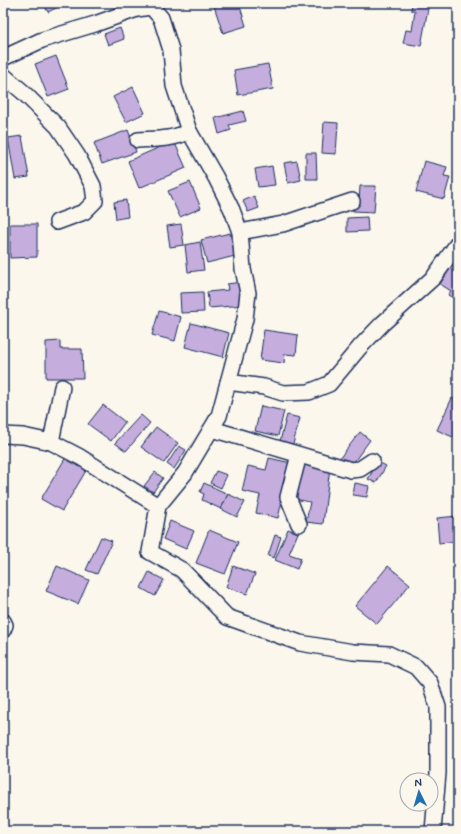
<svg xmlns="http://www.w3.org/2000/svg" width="461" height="834" viewBox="0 0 461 834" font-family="Mynerve,sans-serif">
  <rect width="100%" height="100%" fill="#fbf7ec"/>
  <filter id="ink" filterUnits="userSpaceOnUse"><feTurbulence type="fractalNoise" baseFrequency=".025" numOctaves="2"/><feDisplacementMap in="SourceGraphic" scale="8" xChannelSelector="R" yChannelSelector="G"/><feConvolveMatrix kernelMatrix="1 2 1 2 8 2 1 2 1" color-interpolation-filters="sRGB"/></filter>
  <g filter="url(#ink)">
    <g fill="#c5aedd" stroke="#1b2f5e">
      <path d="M43 3H61L62 5 48 12Z"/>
      <path d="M213 3H239L246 26 223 33Z"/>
      <path d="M412 3H429L421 46 403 43 406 30 412 31 415 11 411 10Z"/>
      <path d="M120 28 124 39 108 45 104 34Z"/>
      <path d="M56 56 69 89 48 97 35 64Z"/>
      <path d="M268 64 273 89 238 95 234 70Z"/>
      <path d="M133 87 145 113 126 122 113 97Z"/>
      <path d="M243 111 246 121 229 125 231 130 219 134 215 118Z"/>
      <path d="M324 122 338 123 336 154 322 153Z"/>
      <path d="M128 130 136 152 102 164 94 143Z"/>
      <path d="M22 136 29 177 15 179 8 138Z"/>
      <path d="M174 141 186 168 139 188 128 161Z"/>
      <path d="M306 153H316L317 179H306Z"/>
      <path d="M297 161 301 180 288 183 284 163Z"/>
      <path d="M424 161 447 167 444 176 450 177 444 199 416 192Z"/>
      <path d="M272 166 275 185 258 187 255 169Z"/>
      <path d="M190 182 201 208 180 217 168 191Z"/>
      <path d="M360 186H376L374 212 353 211V202H359Z"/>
      <path d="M254 196 259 208 248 212 243 201Z"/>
      <path d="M126 200 128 217 116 219 114 202Z"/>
      <path d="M367 217 368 231 347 232V218Z"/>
      <path d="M10 224H37V257L10 258Z"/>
      <path d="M181 224 184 245 170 247 167 226Z"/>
      <path d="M230 233 235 256 207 263 201 240Z"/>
      <path d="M200 242 204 270 188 272 185 245Z"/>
      <path d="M454 262 458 265V276L456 280 458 281V301L448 295 451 291 440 284Z"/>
      <path d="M242 282 244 305 209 308 207 292 228 290 227 284Z"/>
      <path d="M203 292 204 312 181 313 180 293Z"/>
      <path d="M159 311 181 317 175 341 152 335Z"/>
      <path d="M191 323 229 333 223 357 185 347Z"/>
      <path d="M264 330 298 335 296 355 285 354 284 363 260 360Z"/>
      <path d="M60 341V349H82L83 378H46V342Z"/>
      <path d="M452 398 458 401V431L455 438 437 430Z"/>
      <path d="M103 405 125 422 111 441 88 424Z"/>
      <path d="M261 406 284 411 278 436 255 431Z"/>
      <path d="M141 415 150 423 126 451 115 443Z"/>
      <path d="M287 415 300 418 293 444 280 441Z"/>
      <path d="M156 427 178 443 164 463 141 447Z"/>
      <path d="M360 432 370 440 350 467 339 459Z"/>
      <path d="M179 446 186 450 174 469 167 464Z"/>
      <path d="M66 457 87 469 62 511 41 499Z"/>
      <path d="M269 458 291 463 278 518 256 513 260 495 242 491 248 466 266 470Z"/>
      <path d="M378 462 386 466 376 483 368 479Z"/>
      <path d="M304 464 330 467 323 524 306 522 310 502 294 499Z"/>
      <path d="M216 471 227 475 221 488 210 483Z"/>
      <path d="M155 472 163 478 153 492 144 486Z"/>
      <path d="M204 483 228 494 221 509 202 500 204 494 200 492Z"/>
      <path d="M355 483 369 486 367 497 353 495Z"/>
      <path d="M228 494 245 502 237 517 221 509Z"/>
      <path d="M458 516V541L439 543 437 518Z"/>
      <path d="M170 521 194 531 186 549 163 539Z"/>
      <path d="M288 529 298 533 289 554 301 558 297 569 275 560Z"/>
      <path d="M209 530 238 542 225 574 196 563Z"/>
      <path d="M275 535 281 537 274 558 268 556Z"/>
      <path d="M101 537 112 541 97 574 86 570Z"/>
      <path d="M57 566 89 580 78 604 46 591Z"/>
      <path d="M233 566 255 574 247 594 226 587Z"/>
      <path d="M388 566 410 584 377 624 355 606Z"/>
      <path d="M149 572 164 580 155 596 141 588Z"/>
    </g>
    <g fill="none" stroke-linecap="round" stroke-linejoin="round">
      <g stroke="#1b2f5e" stroke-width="18">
        <g id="street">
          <path d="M148 3 161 18 171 50 174 86 189 131 216 178 232 210 240 232 243 269 248 293 245 319 219 416 185 473 158 506 150 552 182 570 227 617 300 643 353 652 389 654 416 667 430 683 438 707V773L433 831"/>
          <path d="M3 58 42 40 95 24 137 9 150 7"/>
          <path d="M3 75 23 92 58 127 77 155 93 186 95 201 84 212 57 222"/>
          <path d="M138 140C156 139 173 140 189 131"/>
          <path d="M240 232 283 224 352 201"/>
          <path d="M228 382 264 387 283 393 309 392 329 384 360 347 382 324 434 277 458 243"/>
          <path d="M212 429 351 470 360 469 372 461"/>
          <path d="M3 435 23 436 51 442 80 457 158 506"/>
          <path d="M51 442 62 387"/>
          <path d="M299 524 288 497 299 455"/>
          <path d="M3 621 5 625 3 630"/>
        </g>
      </g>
      <use href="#street" stroke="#fbf7ec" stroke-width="15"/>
    </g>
  </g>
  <rect width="461" height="834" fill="none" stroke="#fbf7ec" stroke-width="16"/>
  <rect x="8" y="8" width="445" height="818" fill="none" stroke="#1b2f5e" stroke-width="1.5" filter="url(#ink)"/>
  <g transform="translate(419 792) rotate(355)"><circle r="19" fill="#fbf7ec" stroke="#a1a7b3"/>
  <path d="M0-3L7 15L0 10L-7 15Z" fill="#1f6fb2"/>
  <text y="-6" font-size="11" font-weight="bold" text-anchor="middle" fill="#1b2f5e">N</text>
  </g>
</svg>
